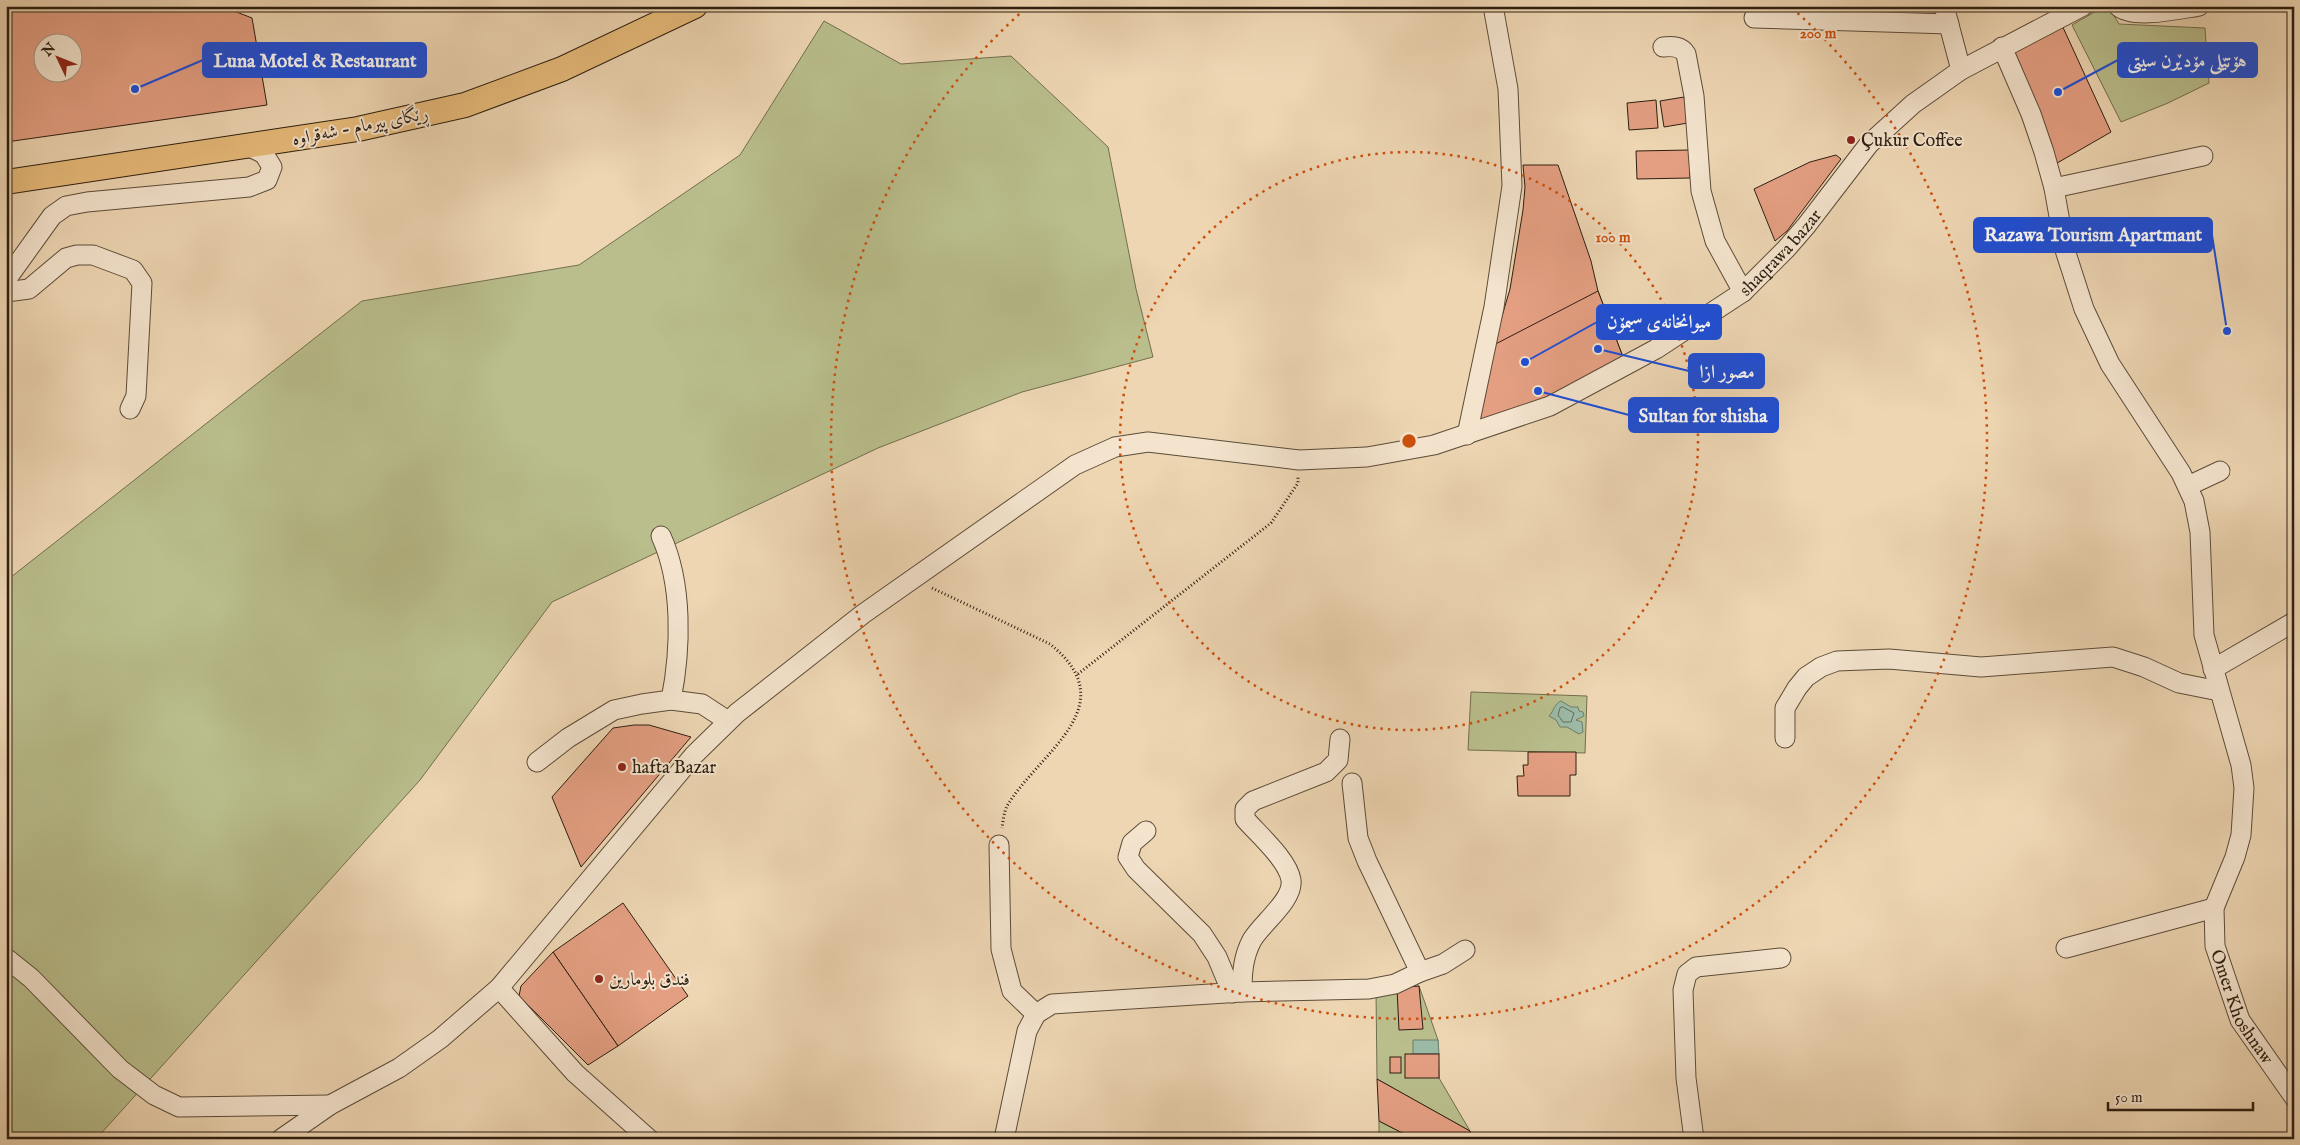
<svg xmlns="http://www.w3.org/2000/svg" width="2300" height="1145" viewBox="0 0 2300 1145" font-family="'IM FELL English',Amiri,serif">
  <rect width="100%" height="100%" fill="#eed6b3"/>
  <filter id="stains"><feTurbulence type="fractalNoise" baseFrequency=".004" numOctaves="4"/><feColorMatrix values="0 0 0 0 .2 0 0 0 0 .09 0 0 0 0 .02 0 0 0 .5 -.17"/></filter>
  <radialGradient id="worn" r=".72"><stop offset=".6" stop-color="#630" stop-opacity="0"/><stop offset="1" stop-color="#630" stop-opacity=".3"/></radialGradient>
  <g fill="#b9be8c" stroke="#726e4e">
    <path d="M2105 6H2108L2119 24 2205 28 2209 83 2168 103 2121 122 2072 25Z"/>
    <path d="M824 21 901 64 1011 56 1108 147 1136 289 1153 357 1022 392 878 448 552 602 420 780 96 1139H6V581L362 301 579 265 740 155Z"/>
    <path d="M1471 692 1587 696 1585 753 1468 750Z"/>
    <path d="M1419 986 1438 1040 1439 1078 1470 1131 1377 1079 1376 991Z"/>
    <path d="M1379 1121 1414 1139H1379Z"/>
  </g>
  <g fill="#9bbaa6" stroke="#6f7c6a">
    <path d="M1561 701 1571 707H1578L1579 711 1583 712 1584 716 1576 720 1582 722 1583 732 1579 734 1567 727H1560L1556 720 1549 716C1554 711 1554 704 1561 701Z"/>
    <path d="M1413 1040H1438L1439 1054H1413Z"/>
  </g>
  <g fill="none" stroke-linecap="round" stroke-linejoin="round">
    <path stroke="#646c5b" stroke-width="1" d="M1563 707 1574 713 1571 722H1563L1558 715 1560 708Z"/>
  </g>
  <g fill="#e49f82" stroke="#2c1e10" fill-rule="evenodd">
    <path d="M6 6H221L252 18 267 105 6 142ZM42 42H72V72H42Z"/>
    <path d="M2061 23 2111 132 2052 166 2006 49Z"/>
    <path d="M1684 97 1688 123 1664 127 1660 101Z"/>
    <path d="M1656 100 1658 128 1629 130 1627 103Z"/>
    <path d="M1689 150 1690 178 1637 179 1636 151Z"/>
    <path d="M1836 155 1841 159 1787 231 1775 241 1754 189 1810 162Z"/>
    <path d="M1523 165H1558L1591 261 1598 291 1626 365 1467 435 1510 289 1523 210 1525 187Z"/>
    <path d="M1598 291 1626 365 1467 435 1484 350Z"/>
    <path d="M634 725H649L691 737 581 867 552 797 613 728Z"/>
    <path d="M1528 752H1576V775H1570V796H1518L1517 776H1524L1523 765H1528Z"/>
    <path d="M623 903 688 996 618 1046 553 952Z"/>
    <path d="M553 952 618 1046 588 1065 519 996 521 986Z"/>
    <path d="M1419 986 1423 1029 1399 1030 1397 988Z"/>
    <rect x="1405" y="1054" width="34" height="24"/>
    <rect x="1390" y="1057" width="11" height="16"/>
    <path d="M1377 1079 1470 1131 1471 1139H1414L1379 1121Z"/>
  </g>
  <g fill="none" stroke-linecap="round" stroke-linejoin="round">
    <g stroke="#5c4c39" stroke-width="21">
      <g id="minor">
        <path d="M1944 6 1961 70"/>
        <path d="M2118 6C2133 20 2179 9 2199 6"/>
        <path d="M1754 18 1949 24"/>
        <path d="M1663 47C1672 46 1681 46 1686 54L1694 96 1701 191 1715 241 1743 292"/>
        <path id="s1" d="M2002 47 2031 114 2044 152 2054 188 2065 250 2084 309 2110 364 2181 473 2194 501 2200 532 2204 635 2241 765 2244 788 2241 835 2235 857 2214 908 2215 946 2240 1020 2294 1097"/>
        <path d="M2054 188 2203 156"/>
        <path d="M6 280 52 216 66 206 87 202 249 187 267 180 272 167 264 154 248 146"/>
        <path d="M6 292 29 289 66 258 77 255H93L133 270 142 283 136 396 130 409"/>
        <path d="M1467 435 1494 307 1512 186 1508 89 1493 6"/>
        <path d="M2188 486 2220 471"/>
        <path d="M661 536C683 584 681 650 671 700"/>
        <path d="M2213 669 2294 622"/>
        <path d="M1785 738V708L1797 688 1806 677 1821 667 1837 661 1889 659 1981 667 2113 657 2144 667 2179 683 2219 691"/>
        <path d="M537 762 568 738 614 710 642 704 671 700 702 704 728 721"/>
        <path d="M1352 783 1358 838 1367 861 1420 972"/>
        <path d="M1146 831 1132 843 1128 857 1136 869 1202 934 1217 957 1232 993"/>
        <path d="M999 845 1001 949 1012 991 1036 1014"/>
        <path d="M2066 948 2214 908"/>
        <path d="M6 958 31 978 120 1069 154 1095 179 1107 330 1105"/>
        <path d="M499 988 575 1073 649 1139"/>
        <path d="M1242 992C1242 973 1243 957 1252 940 1261 924 1294 900 1291 880 1288 860 1258 834 1245 819V809L1253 801 1326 772 1338 760 1340 739"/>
        <path id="s2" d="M281 1139 330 1105 399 1068 440 1039 499 988 694 755 737 713 863 614 1075 465 1115 447 1148 442 1299 460 1367 457 1434 445 1550 406 1656 349 1743 292 1786 249 1806 226 1869 144 1913 104 1961 70 2083 6"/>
        <path d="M1004 1139 1027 1031 1036 1014 1052 1004 1242 992 1369 989 1395 984 1420 972 1443 964 1465 950"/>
        <path d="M1694 1139 1686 1078 1683 990 1687 974 1696 967 1781 958"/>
      </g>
    </g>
    <g stroke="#2c1e10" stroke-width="26">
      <path id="major" d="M6 182 358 129 465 105 562 69 695 6"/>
    </g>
    <g stroke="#2c1e10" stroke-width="3" stroke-dasharray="1 2.5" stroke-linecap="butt">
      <path d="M932 588 1050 644C1127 706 1039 752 1007 806 1004 812 1003 821 1002 828"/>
      <path d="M1078 674 1271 523 1298 483V477"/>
    </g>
    <use href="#minor" stroke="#f4e4ce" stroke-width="19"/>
    <use href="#major" stroke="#e7bb7a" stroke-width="24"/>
  </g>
  <g fill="none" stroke="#cc500d" stroke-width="2.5" stroke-dasharray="2.5 5">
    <circle cx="1409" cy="441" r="289"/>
    <path d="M1792 8A578 578 0 1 1 1026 8"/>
  </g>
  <g fill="#8f2418" stroke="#f4e4ce" stroke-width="2">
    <circle cx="1851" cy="140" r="5"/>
    <circle cx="622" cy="767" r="5"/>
    <circle cx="599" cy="979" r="5"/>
  </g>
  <g text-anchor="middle" stroke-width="4" stroke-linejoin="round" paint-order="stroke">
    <g font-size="18" fill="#2c1e10" stroke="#f4e4ce">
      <text transform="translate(360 126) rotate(-11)" y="6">ڕێگای پیرمام - شەقراوە</text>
      <text dy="6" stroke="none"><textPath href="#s2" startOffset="1816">shaqrawa bazar</textPath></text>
      <text dy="6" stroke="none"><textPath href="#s1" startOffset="1020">Omer Khoshnaw</textPath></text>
    </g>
    <g font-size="18" fill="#2c1e10" stroke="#f4e4ce" text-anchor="start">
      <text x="1861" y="146">Çukur Coffee</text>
      <text x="632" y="773">hafta Bazar</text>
      <text x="609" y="985">فندق بلومارين</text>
    </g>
  </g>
  <circle cx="1409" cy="441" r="8" fill="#cc500d" stroke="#f4e4ce" stroke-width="2.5"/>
  <g font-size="15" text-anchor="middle" font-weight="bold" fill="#cc500d" stroke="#f4e4ce" stroke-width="4" stroke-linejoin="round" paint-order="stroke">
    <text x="1818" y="38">200 m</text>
    <text x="1613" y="242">100 m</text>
  </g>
  <path fill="none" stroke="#1d4ed8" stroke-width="2" d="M2058 92L2118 60M135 89L203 60M2227 331L2212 235M1525 362L1597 322M1598 349L1689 371M1538 391L1629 415"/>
  <g fill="#1d4ed8" stroke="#f4e4ce" stroke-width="2">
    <circle cx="2058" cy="92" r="5"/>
    <circle cx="135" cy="89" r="5"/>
    <circle cx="2227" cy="331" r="5"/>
    <circle cx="1525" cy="362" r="5"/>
    <circle cx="1598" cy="349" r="5"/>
    <circle cx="1538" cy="391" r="5"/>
  </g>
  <g fill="#1d4ed8" stroke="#1d4ed8" stroke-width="2">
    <rect x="2118" y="43" width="139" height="34" rx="5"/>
    <rect x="203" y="43" width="223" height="34" rx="5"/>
    <rect x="1974" y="218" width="238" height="34" rx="5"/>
    <rect x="1597" y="305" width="124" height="34" rx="5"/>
    <rect x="1689" y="354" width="75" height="34" rx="5"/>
    <rect x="1629" y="398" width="149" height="34" rx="5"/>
  </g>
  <g font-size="19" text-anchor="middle" font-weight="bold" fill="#fff">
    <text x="2187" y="67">هۆتێلی مۆدێرن سیتی</text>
    <text x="315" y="67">Luna Motel &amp; Restaurant</text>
    <text x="2093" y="241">Razawa Tourism Apartmant</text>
    <text x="1659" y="328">میوانخانەی سیمۆن</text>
    <text x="1727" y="378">مصور ازا</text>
    <text x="1703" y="422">Sultan for shisha</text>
  </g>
  <rect width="2300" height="1145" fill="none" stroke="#eed6b3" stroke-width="25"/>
  <rect x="8" y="8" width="2285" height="1130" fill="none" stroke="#2c1e10" stroke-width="2.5"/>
  <rect x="12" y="12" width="2275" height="1120" fill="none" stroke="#2c1e10"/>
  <g transform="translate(58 58) rotate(313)"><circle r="24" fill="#f4e4ce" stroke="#a49582"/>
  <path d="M0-4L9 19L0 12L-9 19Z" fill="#8f2418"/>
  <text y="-8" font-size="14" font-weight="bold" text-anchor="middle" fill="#2c1e10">N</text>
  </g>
  <path d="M2108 1102v8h145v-8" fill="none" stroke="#2c1e10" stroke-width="2.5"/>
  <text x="2115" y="1102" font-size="15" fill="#2c1e10" stroke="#f4e4ce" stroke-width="4" paint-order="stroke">50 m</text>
  <rect width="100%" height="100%" filter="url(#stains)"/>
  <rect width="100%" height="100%" fill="url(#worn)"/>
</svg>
